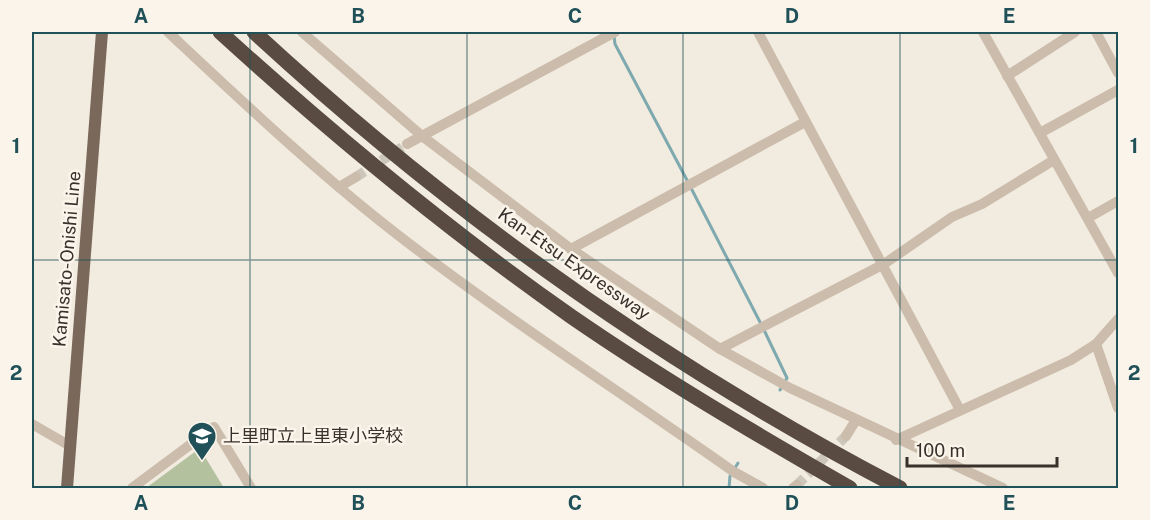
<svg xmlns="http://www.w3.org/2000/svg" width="1150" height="520" viewBox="0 0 1150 520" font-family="'Public Sans','Noto Sans JP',sans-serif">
  <rect width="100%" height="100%" fill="#f2ebdf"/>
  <path fill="#b3c19f" d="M196 451 202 452 224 488H146Z"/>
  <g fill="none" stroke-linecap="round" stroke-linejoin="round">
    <g stroke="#7ea9af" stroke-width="3">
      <path d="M614 36 615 44 688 182"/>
      <path d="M691 188 761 324"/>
      <path d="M764 330 787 378 780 390"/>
      <path d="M729 488 730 476 738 463"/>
    </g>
    <g stroke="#cdc6bb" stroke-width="10" stroke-dasharray="10 5" stroke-linecap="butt">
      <path d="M356 177 407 144"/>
      <path d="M797 485 846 436"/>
    </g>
    <g stroke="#cbbcab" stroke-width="10">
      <path d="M168 32C245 104 323 178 407 242 513 323 625 395 734 472L763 488"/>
      <path d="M302 32 422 136 571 249 720 349 790 388 1003 488"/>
      <path d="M758 32 960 410"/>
      <path d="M983 32 1118 273"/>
      <path d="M1096 32 1118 73"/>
      <path d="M1007 76 1075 32"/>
      <path d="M1040 133 1118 90"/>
      <path d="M407 144 615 32"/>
      <path d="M339 187 356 177"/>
      <path d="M1088 218 1118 201"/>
      <path d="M571 249 805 122"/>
      <path d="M1096 344 1118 408"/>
      <path d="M720 349 884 264 952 217 982 204 1054 160"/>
      <path d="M32 424 70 446"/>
      <path d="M846 436 856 420"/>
      <path d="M896 440 1071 360 1096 344 1118 319"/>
      <path d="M132 488 214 427 251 488"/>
      <path d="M793 488 797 485"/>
    </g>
    <path stroke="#7a685b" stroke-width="12" d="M67 488 102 32"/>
    <g stroke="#594b41" stroke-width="15">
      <path d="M220 32C332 134 448 230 572 317 662 379 756 434 850 488"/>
      <path d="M254 32C448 211 666 366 900 488"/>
    </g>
  </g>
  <path fill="none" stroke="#205159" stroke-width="1.5" stroke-opacity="0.55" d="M250 32V488M467 32V488M683 32V488M900 32V488M32 260H1118"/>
  <defs>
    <g id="school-pin" transform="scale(1.5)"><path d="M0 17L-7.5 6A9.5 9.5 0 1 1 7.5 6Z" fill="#205159" stroke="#faf4eb"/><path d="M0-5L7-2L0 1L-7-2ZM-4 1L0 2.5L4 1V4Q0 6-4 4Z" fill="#fff"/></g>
  </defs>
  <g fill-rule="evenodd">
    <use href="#school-pin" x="202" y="436"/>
  </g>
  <g text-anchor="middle" stroke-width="5" stroke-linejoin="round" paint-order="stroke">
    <g font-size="18" fill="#38302a" stroke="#faf4eb">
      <text transform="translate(67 259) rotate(-85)" y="6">Kamisato-Onishi Line</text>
      <text transform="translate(574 264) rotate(35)" y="6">Kan-Etsu Expressway</text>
    </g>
    <g font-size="18" fill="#38302a" stroke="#faf4eb" text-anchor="start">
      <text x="223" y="442">上里町立上里東小学校</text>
    </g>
  </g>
  <rect width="1150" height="520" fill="none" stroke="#faf4eb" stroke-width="66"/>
  <path d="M907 457v9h150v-9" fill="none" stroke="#38302a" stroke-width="3"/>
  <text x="916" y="457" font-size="18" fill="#38302a" stroke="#faf4eb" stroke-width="4.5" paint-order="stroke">100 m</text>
  <rect x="33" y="33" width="1084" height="454" fill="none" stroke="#205159" stroke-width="2"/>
  <g font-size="20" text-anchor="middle" font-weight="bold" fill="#205159">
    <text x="141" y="23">A</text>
    <text x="358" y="23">B</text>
    <text x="575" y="23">C</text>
    <text x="792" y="23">D</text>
    <text x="1009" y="23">E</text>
    <text x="16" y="153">1</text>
    <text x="1134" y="153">1</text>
    <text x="16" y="380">2</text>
    <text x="1134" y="380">2</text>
    <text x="141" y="510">A</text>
    <text x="358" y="510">B</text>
    <text x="575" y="510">C</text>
    <text x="792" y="510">D</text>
    <text x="1009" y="510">E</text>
  </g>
</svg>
